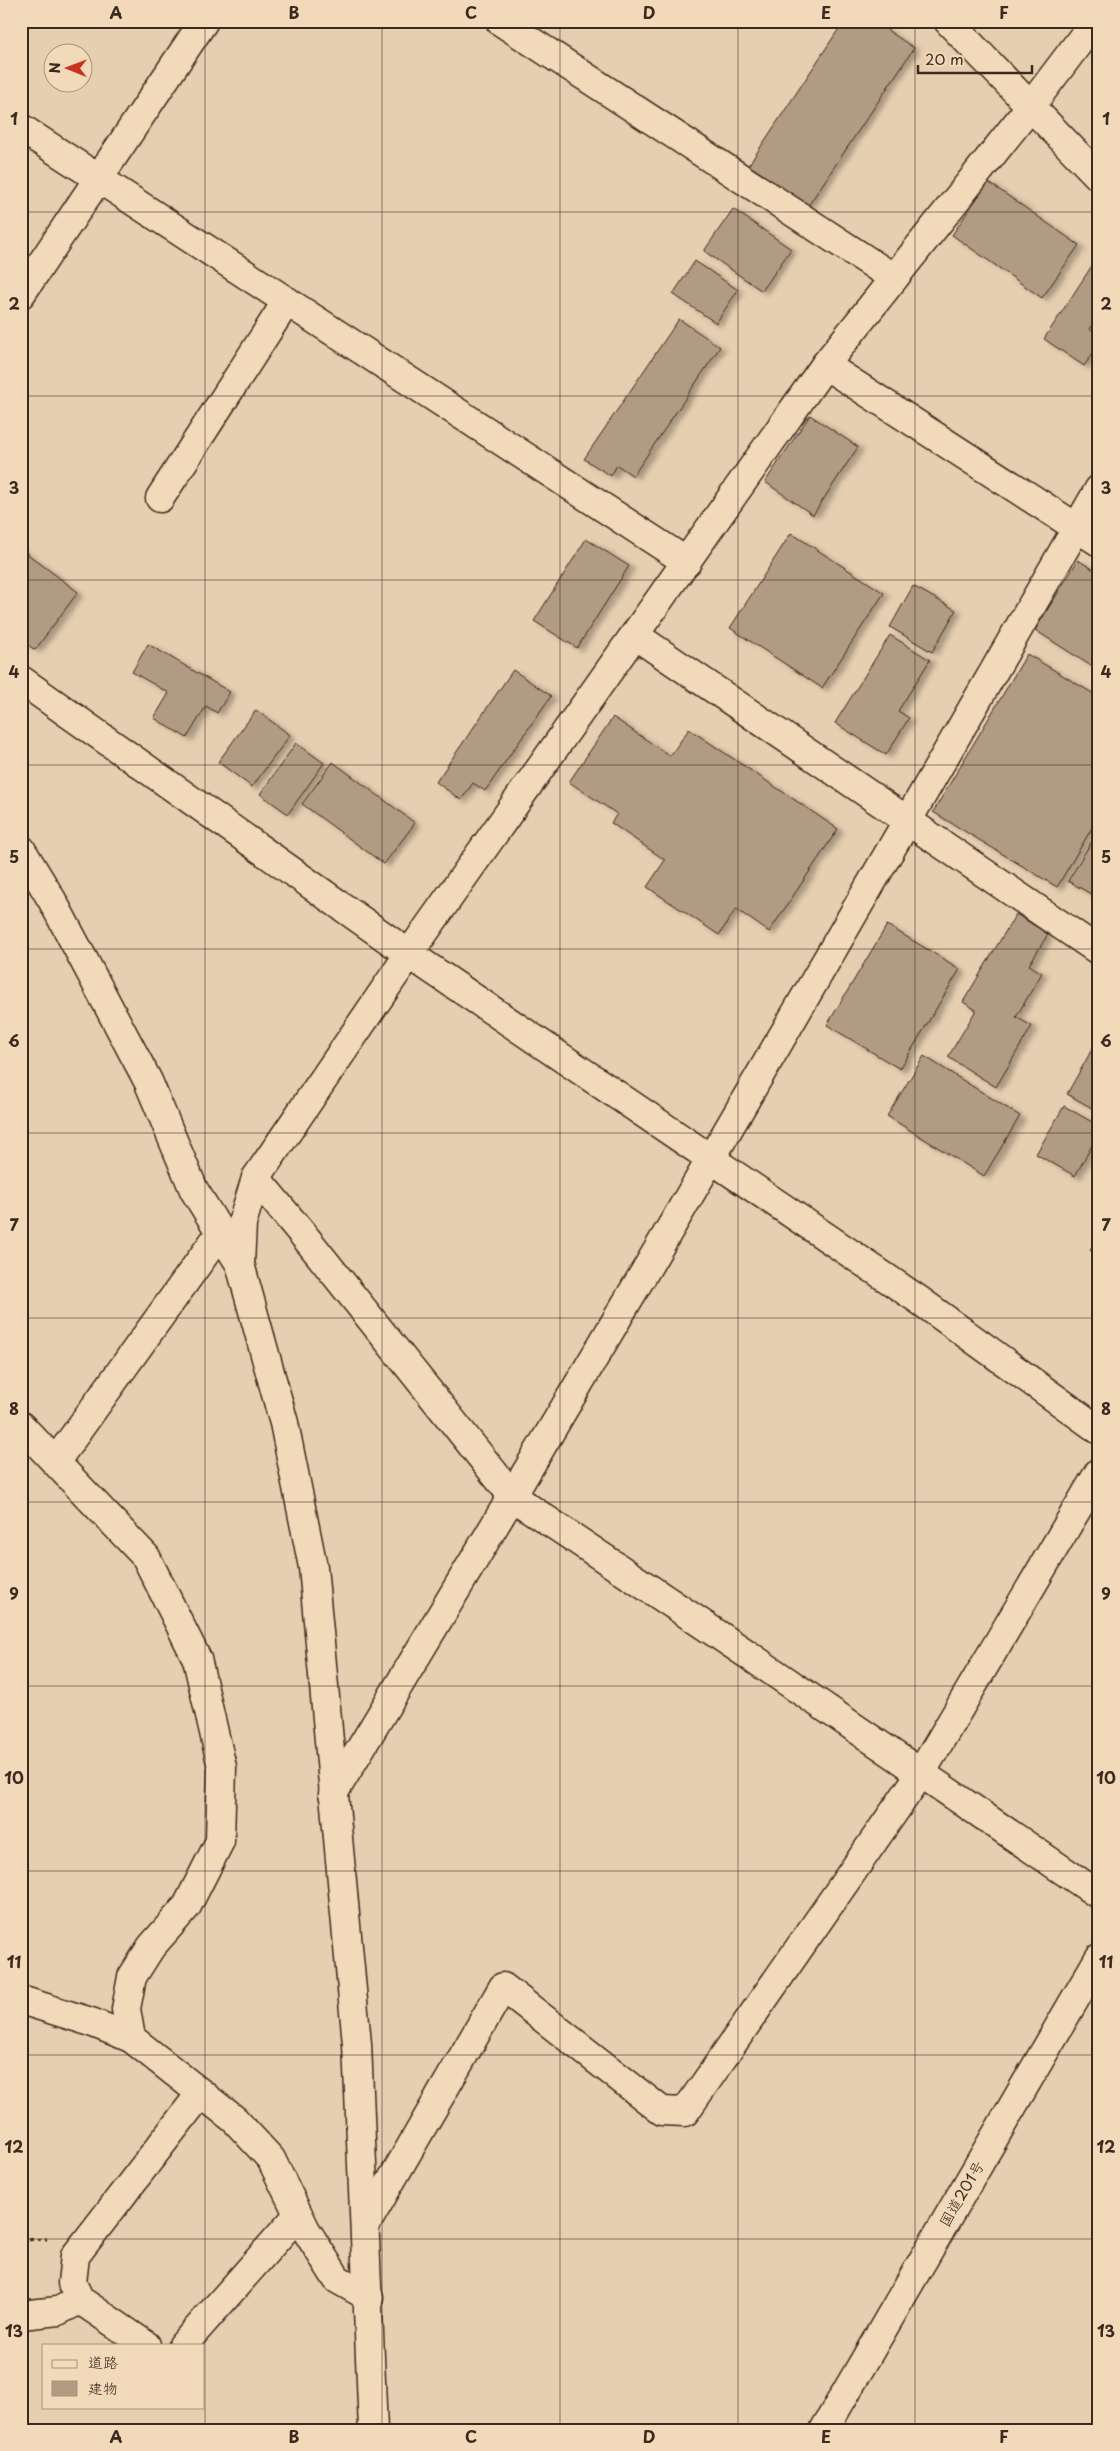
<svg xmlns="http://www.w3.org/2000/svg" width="1120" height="2451" viewBox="0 0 1120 2451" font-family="'Playpen Sans','Klee One',sans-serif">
  <defs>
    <filter id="shadow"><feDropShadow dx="5.5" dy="3" stdDeviation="2.5" flood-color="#0004"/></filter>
  </defs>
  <rect width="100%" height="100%" fill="#e6ceb0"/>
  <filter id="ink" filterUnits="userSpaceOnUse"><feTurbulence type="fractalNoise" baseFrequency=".02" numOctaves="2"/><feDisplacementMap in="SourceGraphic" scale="10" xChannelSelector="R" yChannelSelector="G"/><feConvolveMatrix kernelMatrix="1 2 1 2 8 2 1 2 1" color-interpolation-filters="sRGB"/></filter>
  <g filter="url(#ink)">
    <g fill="#b19b83" stroke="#3b2a1e" filter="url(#shadow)">
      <path d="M844 21H874L914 48 808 206 748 166Z"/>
      <path d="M988 182 1079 245 1042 298 952 235Z"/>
      <path d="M733 209 791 249 762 291 704 251Z"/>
      <path d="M1099 255V315L1089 329 1099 335V344L1084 366 1044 339Z"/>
      <path d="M695 261 738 290 716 323 673 294Z"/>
      <path d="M679 319 720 347 633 476 617 465 611 476 584 459Z"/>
      <path d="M810 415 858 447 813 515 765 482Z"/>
      <path d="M791 533 884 593 822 688 730 628Z"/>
      <path d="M586 539 629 566 577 648 534 621Z"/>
      <path d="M21 549 78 592 35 650 21 640Z"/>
      <path d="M1078 560 1099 573V609L1095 616 1099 618V671L1035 630Z"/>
      <path d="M913 586 956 610 932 652 890 627Z"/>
      <path d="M890 635 930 660 898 711 909 718 886 755 835 723Z"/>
      <path d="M148 644 230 692 217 713 206 706 187 738 154 718 169 693 132 672Z"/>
      <path d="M1027 654 1099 697V816L1057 887 933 812Z"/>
      <path d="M513 670 551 696 485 791 473 783 461 800 436 782Z"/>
      <path d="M256 710 290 735 252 787 218 762Z"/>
      <path d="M613 717 670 756 689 729 838 829 769 932 736 909 719 935 647 887 665 860 611 823 617 814 569 782Z"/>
      <path d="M296 743 324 763 288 814 260 794Z"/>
      <path d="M333 762 415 823 384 864 302 804Z"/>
      <path d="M1099 829V898H1098L1068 881Z"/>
      <path d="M1016 914 1048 934 1029 965 1042 973 1016 1017 1032 1026 996 1087 948 1057 976 1010 963 1002Z"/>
      <path d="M887 925 960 969 900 1069 827 1025Z"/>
      <path d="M1099 1037V1112L1067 1094Z"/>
      <path d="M924 1056 1020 1116 984 1176 887 1116Z"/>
      <path d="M1064 1106 1099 1126V1133L1075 1176 1036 1154Z"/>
      <path d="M1099 1235V1255L1090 1250Z"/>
    </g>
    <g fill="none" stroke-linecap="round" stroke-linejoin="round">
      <g stroke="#3b2a1e" stroke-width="31">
        <g id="minor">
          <path d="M500 21 894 278"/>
          <path d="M948 21 1099 177"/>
          <path d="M21 128 687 562"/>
          <path d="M21 294 204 21"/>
          <path d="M825 365 1099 542"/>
          <path d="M160 498 287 301"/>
          <path d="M636 636 1099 951"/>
          <path d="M21 680 409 954 919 1300 1099 1430"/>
          <path d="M21 849 52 900 148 1081 194 1190 240 1264 284 1423 313 1567 357 2044 373 2430"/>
          <path d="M256 1178 310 1243 514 1498 747 1654 1099 1895"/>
          <path d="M240 1264 242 1223 256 1178 409 954 825 365 1030 107 1095 21"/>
          <path d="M21 1426 146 1557 197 1659 222 1767 220 1841 187 1906 151 1947 132 1977 126 2009 131 2038 235 2120 271 2159 306 2230 337 2279 369 2297"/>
          <path d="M56 1461 220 1233"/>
          <path d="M333 1794C595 1363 847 926 1099 489"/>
          <path d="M21 2000 91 2022 131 2038"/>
          <path d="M365 2226 503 1987 662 2111 685 2112 921 1773 1099 1472"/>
          <path d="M21 2315 58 2311 80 2300"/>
          <path d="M146 2345 80 2300 72 2283 75 2256 201 2093"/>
          <path d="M183 2345 298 2215"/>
        </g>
      </g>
      <g stroke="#3b2a1e" stroke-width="31">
        <path id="highway" d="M824 2430 1099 1958"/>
      </g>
      <path stroke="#3b2a1e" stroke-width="3" stroke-dasharray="4 4" stroke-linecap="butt" d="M21 2240 47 2239"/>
      <use href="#minor" stroke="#f1d9b9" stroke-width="28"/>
      <use href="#highway" stroke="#f1d9b9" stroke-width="28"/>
    </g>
  </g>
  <path fill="none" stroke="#3b2a1e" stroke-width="1" stroke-opacity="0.55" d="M205 21V2430M382 21V2430M560 21V2430M738 21V2430M915 21V2430M21 212H1099M21 396H1099M21 580H1099M21 765H1099M21 949H1099M21 1133H1099M21 1318H1099M21 1502H1099M21 1686H1099M21 1871H1099M21 2055H1099M21 2239H1099"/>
  <g text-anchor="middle" stroke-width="4.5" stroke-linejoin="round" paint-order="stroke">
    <g font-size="15" fill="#3b2a1e" stroke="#f1d9b9">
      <text transform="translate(962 2194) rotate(-60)" y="5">国道201号</text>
    </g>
  </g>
  <rect width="1120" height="2451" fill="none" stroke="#f1d9b9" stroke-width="55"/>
  <rect x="42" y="2344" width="162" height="65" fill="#f1d9b9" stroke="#a8937b"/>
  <rect x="52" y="2360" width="25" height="8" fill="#f1d9b9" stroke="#a8937b"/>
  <text x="88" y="2368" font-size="15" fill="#3b2a1e">道路</text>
  <rect x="52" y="2381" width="25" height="15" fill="#b19b83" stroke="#a8937b"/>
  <text x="88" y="2394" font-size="15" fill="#3b2a1e">建物</text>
  <g transform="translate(68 68) rotate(271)"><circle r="24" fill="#f1d9b9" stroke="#a8937b"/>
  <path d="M0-4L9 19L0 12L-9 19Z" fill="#c8321e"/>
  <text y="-8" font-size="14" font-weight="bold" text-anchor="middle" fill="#3b2a1e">N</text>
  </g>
  <path d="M918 65v8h114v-8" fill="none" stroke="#3b2a1e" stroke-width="2.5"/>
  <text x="925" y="65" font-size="15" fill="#3b2a1e" stroke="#f1d9b9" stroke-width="4" paint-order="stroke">20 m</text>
  <rect x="28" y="28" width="1064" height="2396" fill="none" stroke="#3b2a1e" stroke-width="2"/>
  <g font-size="16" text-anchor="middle" font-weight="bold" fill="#3b2a1e">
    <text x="116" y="19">A</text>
    <text x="294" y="19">B</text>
    <text x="471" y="19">C</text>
    <text x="649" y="19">D</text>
    <text x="826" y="19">E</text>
    <text x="1004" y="19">F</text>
    <text x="14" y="125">1</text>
    <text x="1106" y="125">1</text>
    <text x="14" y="310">2</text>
    <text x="1106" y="310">2</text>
    <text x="14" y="494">3</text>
    <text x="1106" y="494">3</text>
    <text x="14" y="678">4</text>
    <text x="1106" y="678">4</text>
    <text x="14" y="863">5</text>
    <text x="1106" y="863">5</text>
    <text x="14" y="1047">6</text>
    <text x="1106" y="1047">6</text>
    <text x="14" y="1231">7</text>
    <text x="1106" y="1231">7</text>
    <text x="14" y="1415">8</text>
    <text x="1106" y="1415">8</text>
    <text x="14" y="1600">9</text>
    <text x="1106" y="1600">9</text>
    <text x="14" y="1784">10</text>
    <text x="1106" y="1784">10</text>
    <text x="14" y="1968">11</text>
    <text x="1106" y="1968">11</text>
    <text x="14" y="2153">12</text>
    <text x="1106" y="2153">12</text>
    <text x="14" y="2337">13</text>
    <text x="1106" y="2337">13</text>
    <text x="116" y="2443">A</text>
    <text x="294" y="2443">B</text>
    <text x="471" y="2443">C</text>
    <text x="649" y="2443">D</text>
    <text x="826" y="2443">E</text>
    <text x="1004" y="2443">F</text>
  </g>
</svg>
